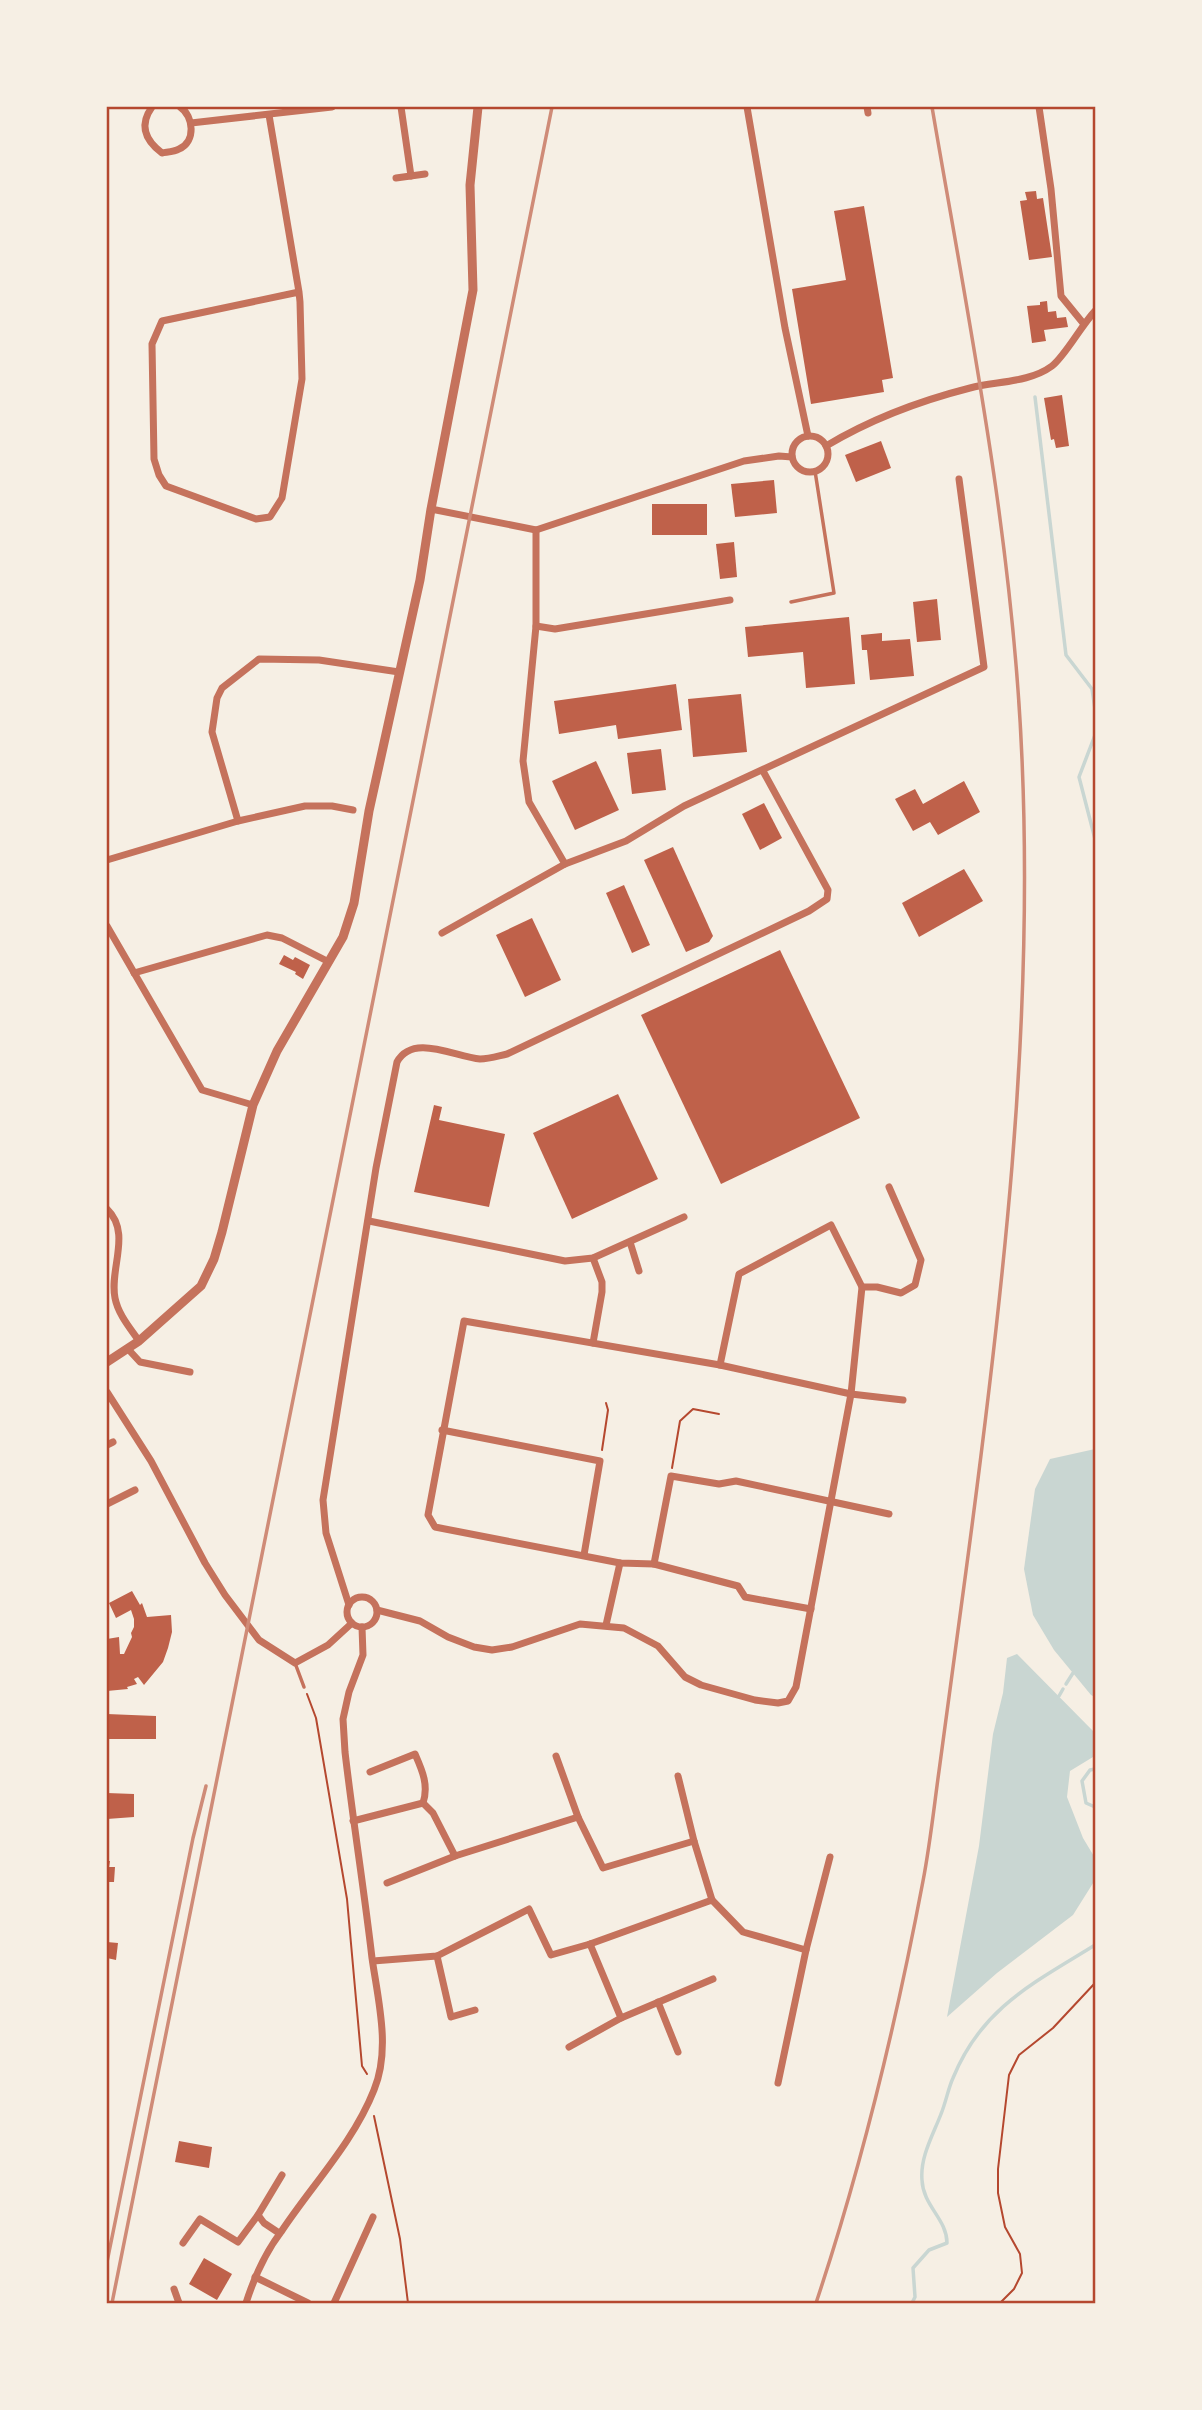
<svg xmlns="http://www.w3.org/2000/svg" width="1202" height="2410" viewBox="0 0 1202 2410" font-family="'Roboto Condensed',sans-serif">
  <rect width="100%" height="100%" fill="#f6efe4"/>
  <g fill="#c9d6d2">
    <path d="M1095 1449V1697L1091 1695 1054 1650 1033 1615 1024 1569 1035 1489 1050 1459Z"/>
    <path d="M1017 1654 1094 1732 1093 1757 1070 1771 1067 1797 1083 1838 1095 1858V1880L1073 1915 997 1973 947 2017 979 1846 993 1734 1003 1693 1007 1658Z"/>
  </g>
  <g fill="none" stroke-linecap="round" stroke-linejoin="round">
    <g stroke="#c9d6d2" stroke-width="3.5">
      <path d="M1035 397 1066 655 1092 689 1095 709"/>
      <path d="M1095 735 1079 777 1095 839"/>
      <path d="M1066 1684 1073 1673"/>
      <path d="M1059 1696 1063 1689"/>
      <path d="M1095 1769 1090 1770 1082 1781 1086 1803 1095 1807"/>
      <path d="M912 2303 915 2297 913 2268 929 2250 947 2243C947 2219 923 2206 922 2180 920 2157 933 2135 941 2114 946 2102 948 2089 953 2078 982 2007 1034 1983 1095 1945"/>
    </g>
  </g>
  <g fill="#bf614a">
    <path d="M1036 191 1037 199 1043 198 1052 257 1029 260 1020 201 1027 200 1025 192Z"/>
    <path d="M864 206 893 378 882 380 884 392 811 404 792 289 846 280 834 211Z"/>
    <path d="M1047 301 1048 312 1056 311 1057 318 1066 317 1068 327 1044 330 1046 341 1032 343 1027 306 1040 305V302Z"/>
    <path d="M1062 395 1069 446 1056 448 1054 439 1051 440 1044 398Z"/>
    <path d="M881 441 891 468 856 482 845 455Z"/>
    <path d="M774 480 777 513 735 517 731 484Z"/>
    <rect x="652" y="504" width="55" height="31"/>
    <path d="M734 542 737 577 720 579 716 544Z"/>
    <path d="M937 599 941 640 917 642 913 602Z"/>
    <path d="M849 617 855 684 806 688 803 652 748 657 745 627Z"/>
    <path d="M882 633V641L910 639 914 676 870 680 867 650H862L861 635Z"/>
    <path d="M676 684 682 730 618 739 616 725 559 734 554 701Z"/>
    <path d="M741 694 747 752 693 757 688 699Z"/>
    <path d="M661 749 666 790 632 794 627 753Z"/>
    <path d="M596 761 619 810 575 830 552 781Z"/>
    <path d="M964 781 980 812 938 835 930 822 913 831 895 799 915 789 923 804Z"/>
    <path d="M764 803 782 838 760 850 742 814Z"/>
    <path d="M673 847 713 936 709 942 686 952 644 860Z"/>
    <path d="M964 869 983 901 919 937 902 903Z"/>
    <path d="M624 885 650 945 632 953 606 893Z"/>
    <path d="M532 918 561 980 525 997 496 935Z"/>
    <path d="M780 950 860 1118 721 1184 641 1015Z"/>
    <path d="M284 955 293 960 295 957 310 965 303 979 295 974 296 972 279 964Z"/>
    <path d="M618 1094 658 1179 572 1219 533 1133Z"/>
    <path d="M434 1105 442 1107 439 1120 505 1134 489 1207 414 1192Z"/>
    <path d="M132 1591 140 1605 142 1603 147 1617 171 1615 172 1632 168 1648 163 1662 144 1685 138 1677 134 1679 137 1684 127 1687 128 1689 107 1691V1639L119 1637 120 1654H124L132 1637 131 1633 134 1627V1619L131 1610 116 1618 109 1603Z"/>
    <path d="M107 1714 156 1716V1739H107Z"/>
    <path d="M107 1793 134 1794V1817L107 1819Z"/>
    <path d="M107 1861H110L109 1867H115L114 1882H107Z"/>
    <path d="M107 1942 118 1943 116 1960 107 1958Z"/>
    <path d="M179 2141 212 2147 209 2168 175 2162Z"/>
    <path d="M204 2258 232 2274 217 2300 189 2284Z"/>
  </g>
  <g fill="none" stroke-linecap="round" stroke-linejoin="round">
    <g stroke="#b5482f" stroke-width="2">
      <path d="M602 1450 608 1410 606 1403"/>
      <path d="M672 1468 680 1421 693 1409 719 1414"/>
      <path d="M307 1694 316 1718 347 1899 362 2066 367 2074"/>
      <path d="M374 2116 400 2239 408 2303"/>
      <path d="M1000 2303 1014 2289 1022 2273 1020 2254 1005 2227 998 2193V2169L1009 2075 1019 2055 1053 2028 1095 1983"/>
    </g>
    <g stroke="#c5725c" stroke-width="3.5">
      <path d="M791 602 834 593 815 471"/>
      <path d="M295 1663 304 1687"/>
    </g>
    <g stroke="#c5725c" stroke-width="7">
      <path d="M152 107C139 125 145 140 162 153 167 152 174 152 179 149 196 142 194 116 180 107"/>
      <path d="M401 107 411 176"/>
      <path d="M747 107 785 328 808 436"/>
      <path d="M867 107 868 113"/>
      <path d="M1039 107 1051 189 1061 296 1083 323"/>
      <path d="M269 115 299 292 300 302 302 379 282 498 270 517 256 519 166 486 159 475 154 459 152 344 162 321 299 292"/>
      <path d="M191 123 332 107"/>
      <path d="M396 178 425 174"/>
      <circle cx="810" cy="454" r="18"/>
      <path d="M826 446C871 419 919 401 970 388 996 381 1029 383 1052 366 1065 356 1081 326 1095 311"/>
      <path d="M431 509 536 530 744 461 779 456 792 457"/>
      <path d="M536 530V626L523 761 529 802 565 864"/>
      <path d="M536 626 555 629 730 600"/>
      <path d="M238 821 212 732 217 698 222 688 259 659 319 660 399 672"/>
      <path d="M107 860 238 821 305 806H332L353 810"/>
      <path d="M107 926 202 1090 253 1105"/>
      <path d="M442 933 565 864 626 841 684 806 984 667 959 479"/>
      <path d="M134 973 267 935 282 938 329 962"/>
      <path d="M107 1209C132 1233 109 1269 115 1298 118 1314 130 1328 139 1341"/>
      <path d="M369 1221 565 1261 593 1258 684 1217"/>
      <path d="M630 1242 639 1271"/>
      <path d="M593 1343 602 1292V1282L593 1258"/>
      <path d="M128 1349 140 1362 190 1372"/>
      <path d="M720 1365 739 1274 831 1225 862 1287"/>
      <path d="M107 1392 151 1461 205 1563 225 1595 259 1640 295 1663 328 1645 352 1623"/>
      <path d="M442 1430 600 1461 584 1555"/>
      <path d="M107 1445 113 1442"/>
      <path d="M107 1504 135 1490"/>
      <path d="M654 1564 671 1476 719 1484 736 1481 889 1514"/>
      <circle cx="362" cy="1612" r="15"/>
      <path d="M349 1605 326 1533 323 1500 376 1168 397 1062C413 1033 455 1057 480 1059 489 1059 498 1056 507 1054L809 911 827 899 828 890 763 771"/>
      <path d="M811 1609 745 1597 738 1586 654 1564 620 1563 435 1527 428 1515 464 1321 720 1365 851 1394 903 1400"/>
      <path d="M377 1610 420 1621 448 1637 474 1647 492 1650 512 1647 580 1624 624 1628 658 1646 685 1677 701 1685 755 1700 778 1703 788 1701 796 1687 851 1394 862 1287H877L901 1293 915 1285 921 1260 889 1187"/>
      <path d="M606 1625 620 1563"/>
      <path d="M556 1756 578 1817"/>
      <path d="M370 1772 415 1754C422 1770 429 1785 423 1803"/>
      <path d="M678 1776 694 1841"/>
      <path d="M353 1821 423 1803 433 1813 455 1856 578 1817 603 1868 694 1841 712 1900"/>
      <path d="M387 1883 455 1856"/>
      <path d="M590 1944 621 2018"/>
      <path d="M437 1956 451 2017 475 2010"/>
      <path d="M373 1961 437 1956 529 1909 551 1955 590 1944 712 1900 743 1932 806 1950"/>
      <path d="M658 2002 678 2052"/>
      <path d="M569 2047 621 2018 713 1979"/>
      <path d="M778 2083 806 1950 830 1857"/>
      <path d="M258 2215 282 2175"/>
      <path d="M183 2243 200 2219 238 2242 258 2215 264 2223 279 2233"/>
      <path d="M255 2277 308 2303"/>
      <path d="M174 2289 179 2303"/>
      <path d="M246 2303C254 2278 265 2253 281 2232 312 2185 353 2143 374 2090 391 2049 378 2000 372 1958 364 1889 353 1821 345 1752L343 1719 349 1692 363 1655 362 1627"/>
      <path d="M334 2303 373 2217"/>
    </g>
    <path stroke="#c5725c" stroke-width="9" d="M107 1362 139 1341 201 1286 214 1259 222 1232 253 1105 277 1051 343 937 354 903 369 811 420 580 431 509 473 290 470 185 478 107"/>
    <g stroke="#cf8b77" stroke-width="3.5">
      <path d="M107 2262 193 1838 206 1786"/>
      <path d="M112 2303 552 107"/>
      <path d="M816 2303C862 2165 896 2024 923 1881 930 1845 934 1807 939 1771 948 1704 957 1638 966 1571 1002 1302 1034 1031 1022 759 1013 540 969 323 932 107"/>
    </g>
  </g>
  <rect width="1202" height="2410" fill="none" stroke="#f6efe4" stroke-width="217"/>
  <rect x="108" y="108" width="986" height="2194" fill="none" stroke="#b5482f" stroke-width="2.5"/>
</svg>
